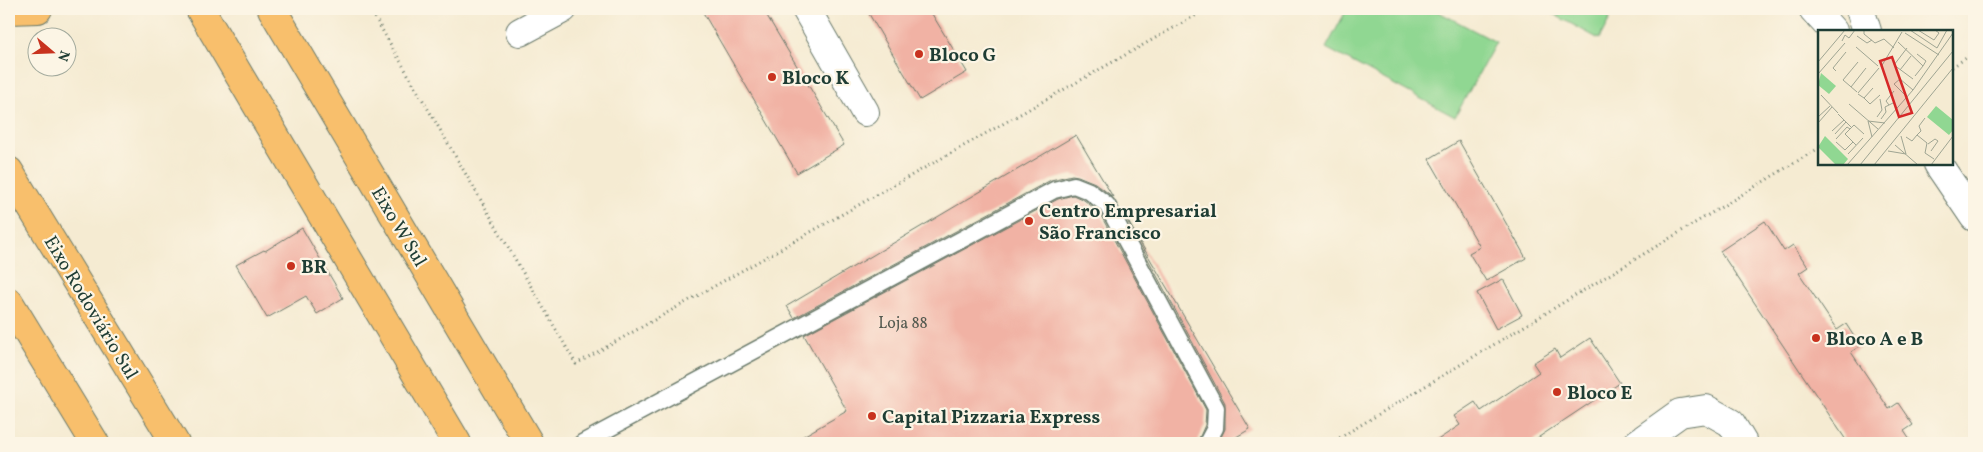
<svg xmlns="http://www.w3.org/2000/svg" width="1983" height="452" viewBox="0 0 1983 452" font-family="Vollkorn,serif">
  <rect width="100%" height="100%" fill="#fcf5e5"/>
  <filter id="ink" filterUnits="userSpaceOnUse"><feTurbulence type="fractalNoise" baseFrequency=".02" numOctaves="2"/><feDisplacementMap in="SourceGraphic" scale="10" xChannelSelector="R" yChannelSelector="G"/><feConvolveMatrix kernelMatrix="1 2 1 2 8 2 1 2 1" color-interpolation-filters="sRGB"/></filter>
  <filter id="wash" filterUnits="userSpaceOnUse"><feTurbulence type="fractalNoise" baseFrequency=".0096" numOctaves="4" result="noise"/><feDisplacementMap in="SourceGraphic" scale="20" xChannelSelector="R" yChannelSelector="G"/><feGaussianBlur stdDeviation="1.12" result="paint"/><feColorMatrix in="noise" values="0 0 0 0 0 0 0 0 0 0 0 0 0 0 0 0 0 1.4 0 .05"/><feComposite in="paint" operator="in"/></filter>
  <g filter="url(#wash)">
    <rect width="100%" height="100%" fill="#f5ebd2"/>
    <g fill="#90d792" stroke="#588a63">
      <path d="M1347 9H1433L1496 42 1455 117 1326 48Z"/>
      <path d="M1544 9H1615L1599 39Z"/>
    </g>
    <g id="blocks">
      <g fill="#f1b2a4">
        <path d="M701 9H763L844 145 797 173Z"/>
        <path d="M866 9H929L967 72 920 100Z"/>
        <path d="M1076 135 1113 197 1095 183 1078 176 1072 175 1051 180 794 318 787 306Z"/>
        <path d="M1459 141 1526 258 1486 281 1469 253 1480 247 1429 159Z"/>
        <path d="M1073 195 1084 200 1099 212 1206 410 1205 425 1197 443H791L847 411 804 335 1058 199Z"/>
        <path d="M1126 218 1250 429 1226 443H1218L1225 429V403Z"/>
        <path d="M1765 221 1784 251 1793 245 1808 267 1799 273 1837 330 1846 324 1860 346 1851 352 1889 409 1898 403 1913 425 1904 431 1912 443H1848L1720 251Z"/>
        <path d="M302 228 343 298 317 314 306 296 267 318 236 265 264 250 265 251Z"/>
        <path d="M1503 279 1522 315 1496 329 1477 293Z"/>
        <path d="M1590 338 1620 383 1530 443H1433L1460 425 1454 416 1475 402 1481 411 1539 372 1533 363 1555 349 1560 358Z"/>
      </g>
    </g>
  </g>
  <g filter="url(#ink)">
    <use href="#blocks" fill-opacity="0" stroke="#6a7a6b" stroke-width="1"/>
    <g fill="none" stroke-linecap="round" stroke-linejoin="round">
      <g stroke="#6a7a6b" stroke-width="19">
        <path id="service" d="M582 443 1054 190 1074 185 1089 191 1107 205 1216 408 1215 428 1207 443"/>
      </g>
      <g stroke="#6a7a6b" stroke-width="30">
        <g id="minor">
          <path d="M806 9 865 112"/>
          <path d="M520 32 563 9"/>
          <path d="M1638 443 1680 413 1706 409 1731 423 1743 443"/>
        </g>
      </g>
      <g stroke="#6a7a6b" stroke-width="30">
        <g id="tertiary">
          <path d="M1813 9 1833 31"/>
          <path d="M1860 9 1867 31"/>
          <path d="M1938 164 1974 217"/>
        </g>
      </g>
      <g stroke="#6a7a6b" stroke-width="30">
        <g id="primary">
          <path d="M200 9 457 443"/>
          <path d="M272 9 529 443"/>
        </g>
      </g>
      <g stroke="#6a7a6b" stroke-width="30">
        <g id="trunk">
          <path d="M9 10 38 9"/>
          <path d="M9 171 175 443"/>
          <path d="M9 302 95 443"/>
        </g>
      </g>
      <g stroke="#6a7a6b" stroke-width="3" stroke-dasharray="1 4" stroke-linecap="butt">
        <path d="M370 9 576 364 1207 9"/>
        <path d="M1952 67 1974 53"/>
        <path d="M1331 443 1819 148"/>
      </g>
      <use href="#service" stroke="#fff" stroke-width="16"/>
      <use href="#minor" stroke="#fff" stroke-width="28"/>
      <use href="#tertiary" stroke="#fff" stroke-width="28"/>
      <use href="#primary" stroke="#f8bf6c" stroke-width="28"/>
      <use href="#trunk" stroke="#f8bf6c" stroke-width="28"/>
    </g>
  </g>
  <g fill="#c8321e" stroke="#fcf5e5" stroke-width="2">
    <circle cx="919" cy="54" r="5"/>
    <circle cx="772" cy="77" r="5"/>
    <circle cx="1029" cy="221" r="5"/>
    <circle cx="291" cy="266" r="5"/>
    <circle cx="1816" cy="338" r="5"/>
    <circle cx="1557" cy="392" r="5"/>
    <circle cx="872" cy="416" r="5"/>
  </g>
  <g text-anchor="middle" stroke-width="4.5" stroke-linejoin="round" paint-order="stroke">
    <g font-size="16" fill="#545a50">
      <text x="903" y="328">Loja 88</text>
    </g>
    <g font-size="19" font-weight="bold" fill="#1f3d34" stroke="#fcf5e5" text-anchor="start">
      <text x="929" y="61">Bloco G</text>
      <text x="782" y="84">Bloco K</text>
      <text x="1039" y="217">Centro Empresarial<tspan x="1039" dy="22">São Francisco</tspan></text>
      <text x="301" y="273">BR</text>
      <text x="1826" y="345">Bloco A e B</text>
      <text x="1567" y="399">Bloco E</text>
      <text x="882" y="423">Capital Pizzaria Express</text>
    </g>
    <g font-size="19" fill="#1f3d34" stroke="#fcf5e5">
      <text transform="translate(400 226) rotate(59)" y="7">Eixo W Sul</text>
      <text transform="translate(92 307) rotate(59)" y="7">Eixo Rodoviário Sul</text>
    </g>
  </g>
  <g transform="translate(1818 30)">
    <rect width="135" height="135" fill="#f5ebd2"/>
    <path d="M3 43 18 56 11 64 0 55Z" fill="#90d792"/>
    <path d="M118 76 135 90V100L131 105 109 87ZM7 106 30 129 25 135H18L0 117Z" fill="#90d792"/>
    <path fill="none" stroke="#9fa593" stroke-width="1" d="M46 0V4L57 13 66 9 76 18M92 0 119 18 129 0M100 0 116 10 121 3 117 0M87 3 121 25M39 6 49 13 54 10M24 11 27 5 31 8 37 0M80 12 105 36 97 46M38 17 60 36M89 18 76 35 95 49M99 24 108 31 105 36M0 32 27 0M63 37 84 2M82 40 93 26M18 41 15 38 28 22M0 44 27 13M33 57 48 38M39 62 25 50 40 32M40 63 61 38M40 64 46 68 55 58M3 65 20 83M89 67 76 54 82 49 95 60M46 68 52 74 62 65M31 74 60 99M71 75 68 71 76 61M20 84 33 97M0 87 12 76M59 87 64 80 62 69M107 88 101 96 103 101 99 105 109 113 107 123 116 129M63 89 68 82 67 77 77 72M0 93 14 77M14 101 26 90M17 104 28 92M83 106 88 124M54 107 50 91 67 93M88 107 94 111 99 105M18 109 29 97 32 99M18 112 27 120 35 112M110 114 117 109 120 111 113 121M38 115 27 104 36 95 46 104M77 115 100 135M70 121 88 124M30 124 45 108M29 135 95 60 135 3M42 135 135 21M56 135 135 38M113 135 135 106"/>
    <path fill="#d62828" fill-opacity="0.15" stroke="#d62828" stroke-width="2.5" d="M74 27 94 83 81 87 62 31Z"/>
    <rect width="135" height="135" fill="none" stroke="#1f3d34" stroke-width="2.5"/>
  </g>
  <rect width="1983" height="452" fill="none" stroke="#fcf5e5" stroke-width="30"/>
  <g transform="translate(52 52) rotate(109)"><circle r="24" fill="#fcf5e5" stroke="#a4ab9e"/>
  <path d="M0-4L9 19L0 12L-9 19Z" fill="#c8321e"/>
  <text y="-8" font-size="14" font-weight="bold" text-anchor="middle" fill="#1f3d34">N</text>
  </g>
</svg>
